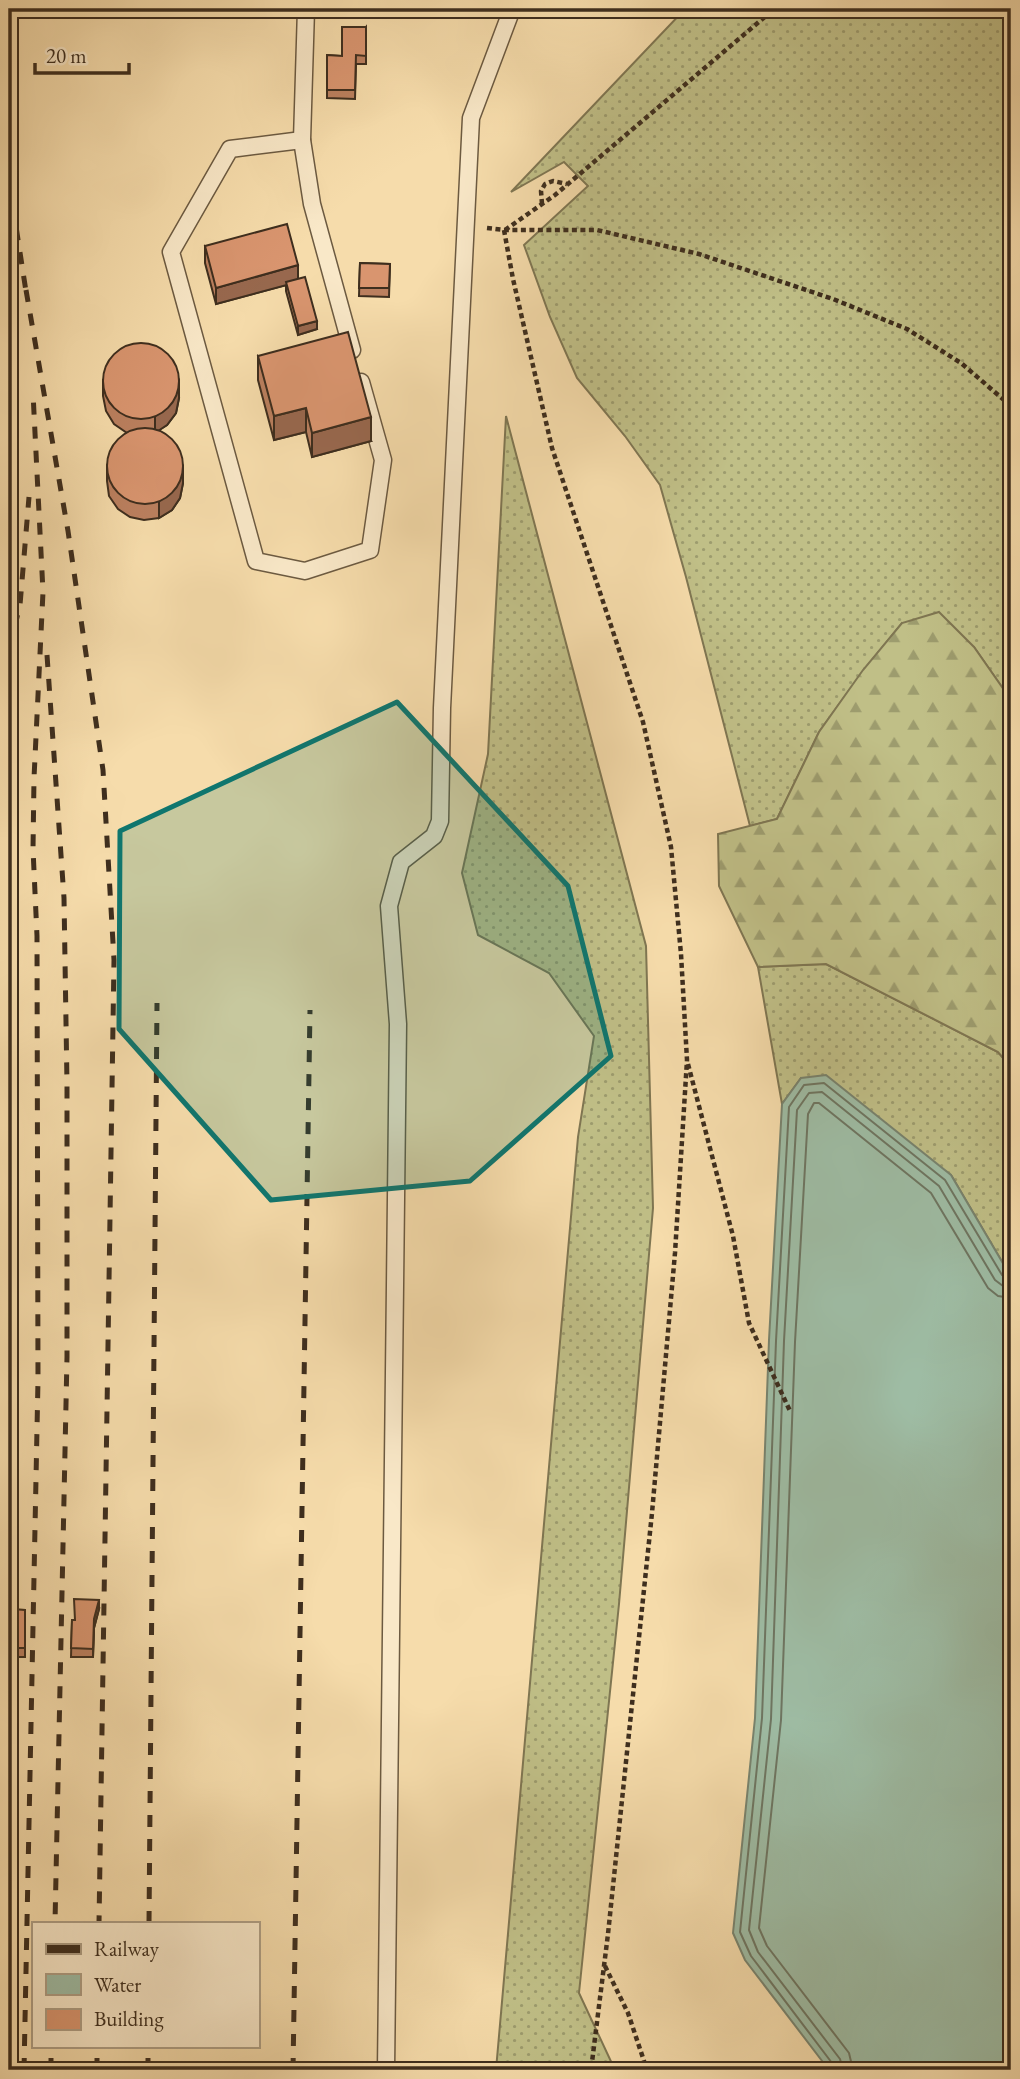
<svg xmlns="http://www.w3.org/2000/svg" width="1020" height="2079" viewBox="0 0 1020 2079" font-family="'EB Garamond',serif">
  <defs>
    <pattern id="grass-dots" width="8" height="8" patternUnits="userSpaceOnUse" patternTransform="scale(1.75)"><rect width="8" height="8" fill="#c0bf87"/><path d="M2 2h.1M6 6h.1" fill="none" stroke="#9d9c6e" stroke-width="1.8" stroke-linecap="round"/></pattern>
    <pattern id="forest-firs" width="22" height="20" patternUnits="userSpaceOnUse" patternTransform="scale(1.75)"><rect width="22" height="20" fill="#c0bf87"/><path d="M5 1l3.5 6h-7zM16 11l3.5 6h-7z" fill="#9d9c6e"/></pattern>
  </defs>
  <rect width="100%" height="100%" fill="#f6dcab"/>
  <filter id="stains"><feTurbulence type="fractalNoise" baseFrequency=".00286" numOctaves="4"/><feColorMatrix values="0 0 0 0 .2 0 0 0 0 .09 0 0 0 0 .02 0 0 0 .5 -.17"/></filter>
  <radialGradient id="worn" r=".72"><stop offset=".6" stop-color="#630" stop-opacity="0"/><stop offset="1" stop-color="#630" stop-opacity=".3"/></radialGradient>
  <g fill="url(#grass-dots)" stroke="#7f7652" stroke-width="2">
    <path d="M685 9H1011V700L974 647 902 623 863 671 819 732 777 819 750 826 686 577 660 485 625 436 577 378 550 317 524 245 588 186 564 162 511 192Z"/>
    <path d="M506 416 646 946 653 1208 619 1604 579 1993 615 2070H496L578 1137 594 1036 549 973 478 935 462 873 488 754Z"/>
    <path d="M826 964 998 1052 1011 1067V1277L951 1175 801 1078 782 1104 758 967Z"/>
  </g>
  <path fill="url(#forest-firs)" stroke="#7f7652" stroke-width="2" d="M939 612 974 647 1011 700V1067L998 1052 826 964 758 967 719 886 718 834 777 819 819 732 863 670 902 623Z"/>
  <path fill="#9ebca4" stroke="#78836e" stroke-width="2" d="M826 1075 951 1175 1011 1277V2070H829L745 1960 733 1933 755 1718 769 1340 782 1104 801 1078Z"/>
  <g fill="none" stroke-linecap="round" stroke-linejoin="round">
    <g stroke="#6e7561" stroke-width="2">
      <path d="M834 2070 832 2063 751 1956 740 1932 762 1718 776 1341 789 1107 804 1085 824 1083 945 1180 1002 1275 1011 1279"/>
      <path d="M843 2070 840 2059 758 1952 749 1930 771 1719 784 1341 797 1110 809 1093 822 1092 939 1186 995 1280 1003 1286 1011 1288"/>
      <path d="M853 2070 849 2053 767 1946 759 1928 781 1720 795 1342 808 1114 814 1103H819L931 1193 988 1288 998 1296 1011 1298"/>
    </g>
    <g stroke="#6c5a41" stroke-width="19">
      <g id="service">
        <path d="M306 9 302 140 312 204 352 350"/>
        <path d="M302 140 230 149 171 252 256 561 305 571 370 550 383 460 361 382"/>
        <path d="M386 2070 398 1024 389 906 401 862 434 836 440 821 442 708 471 118 512 9"/>
      </g>
    </g>
    <g stroke="#3e2e1e" stroke-width="4.5" stroke-dasharray="5 3.5" stroke-linecap="butt">
      <path d="M542 204 541 191 545 184 553 181 567 184"/>
      <path d="M487 228 504 230H597L699 254 833 299 907 329 961 363 1011 406"/>
      <path d="M504 230 513 279 552 448 643 722 671 847 681 954 687 1060 675 1253 652 1513 608 1934 591 2070"/>
      <path d="M505 230 555 195 774 9"/>
      <path d="M688 1064 733 1236 749 1323 790 1411"/>
      <path d="M605 1966 628 2013 647 2070"/>
    </g>
    <use href="#service" stroke="#f9e8c8" stroke-width="16"/>
    <g stroke="#3e2e1e" stroke-width="5" stroke-dasharray="12 12" stroke-linecap="butt">
      <path d="M9 181 27 298"/>
      <path d="M26 290 68 531 103 770 114 960 99 1923"/>
      <path d="M9 650 20 605 29 497"/>
      <path d="M47 655 64 898 67 1084V1357L55 1923"/>
      <path d="M9 723 16 640"/>
      <path d="M149 1923 157 1003"/>
      <path d="M24 2070 38 1380 37 936 33 849 34 778 43 592 33 393"/>
      <path d="M51 2070V2046"/>
      <path d="M97 2070V2046"/>
      <path d="M148 2070V2046"/>
      <path d="M293 2070 310 1010"/>
    </g>
  </g>
  <g fill="#bb805f" stroke="#3e2e1e" stroke-width="2">
    <path d="M366 27V64H356L355 99 327 98V55L342 56Z"/>
    <path d="M205 246 298 279 317 329 298 335 286 291V285L216 304 205 263Z"/>
    <path d="M360 263 390 264 389 297 359 296Z"/>
    <path d="M258 356 371 441 312 457 306 432 274 440 258 380Z"/>
    <path d="M103 380 179 398 176 413 167 425 159 430 183 483 180 498 172 510 159 518 144 520 130 517 118 509 109 496 107 481V465L127 433 114 424 106 411 103 396Z"/>
    <path d="M9 1384 13 1609 25 1648V1657H13L9 1857Z"/>
    <path d="M99 1609 94 1628 93 1657H71L72 1620H75Z"/>
  </g>
  <g fill="#98684e" stroke="#3e2e1e" stroke-width="2">
    <path d="M298 265V282L216 304V288Z"/>
    <path d="M317 321V329L298 335V326Z"/>
    <path d="M179 381V398L176 413 167 425 155 433V416Z"/>
    <path d="M306 408V432L274 440V416Z"/>
    <path d="M371 417V441L312 457V433Z"/>
    <path d="M183 467V483L180 498 172 510 159 518V501Z"/>
    <path d="M99 1600V1609L94 1628 93 1657 94 1619Z"/>
  </g>
  <g fill="#d9956f" stroke="#3e2e1e" stroke-width="2">
    <path d="M342 27H366V56L356 55 355 90H327V55L342 56Z"/>
    <path d="M287 224 298 265 216 288 205 246Z"/>
    <path d="M360 263 390 264 389 288H359Z"/>
    <path d="M305 277 317 321 298 326 286 282Z"/>
    <path d="M348 332 371 417 312 433 306 408 274 416 258 356Z"/>
    <circle cx="141" cy="381" r="38"/>
    <circle cx="145" cy="466" r="38"/>
    <path d="M9 1384H17L13 1609 25 1610V1648H13L9 1849Z"/>
    <path d="M74 1599 99 1600 94 1619 93 1649 71 1648 72 1620H75Z"/>
  </g>
  <path fill="#0f766e" fill-opacity="0.2" stroke="#0f766e" stroke-width="5" stroke-linejoin="round" d="M397 702 568 886 611 1056 470 1181 271 1200 119 1029 120 831Z"/>
  <rect width="1020" height="2079" fill="none" stroke="#f6dcab" stroke-width="35"/>
  <rect x="10" y="10" width="999" height="2058" fill="none" stroke="#3e2e1e" stroke-width="3.5"/>
  <rect x="18" y="18" width="985" height="2044" fill="none" stroke="#3e2e1e" stroke-width="2"/>
  <rect x="32" y="1922" width="228" height="126" fill="#f9e8c8" stroke="#ae9e84" stroke-width="2"/>
  <rect x="46" y="1944" width="35" height="10" fill="#3e2e1e" stroke="#ae9e84" stroke-width="2"/>
  <text x="94" y="1956" font-size="21" fill="#3e2e1e">Railway</text>
  <rect x="46" y="1974" width="35" height="21" fill="#9ebca4" stroke="#ae9e84" stroke-width="2"/>
  <text x="94" y="1992" font-size="21" fill="#3e2e1e">Water</text>
  <rect x="46" y="2009" width="35" height="21" fill="#d9956f" stroke="#ae9e84" stroke-width="2"/>
  <text x="94" y="2026" font-size="21" fill="#3e2e1e">Building</text>
  <path d="M35 63v10h94v-10" fill="none" stroke="#3e2e1e" stroke-width="3.5"/>
  <text x="46" y="63" font-size="21" fill="#3e2e1e" stroke="#f9e8c8" stroke-width="5" paint-order="stroke">20 m</text>
  <rect width="100%" height="100%" filter="url(#stains)"/>
  <rect width="100%" height="100%" fill="url(#worn)"/>
</svg>
